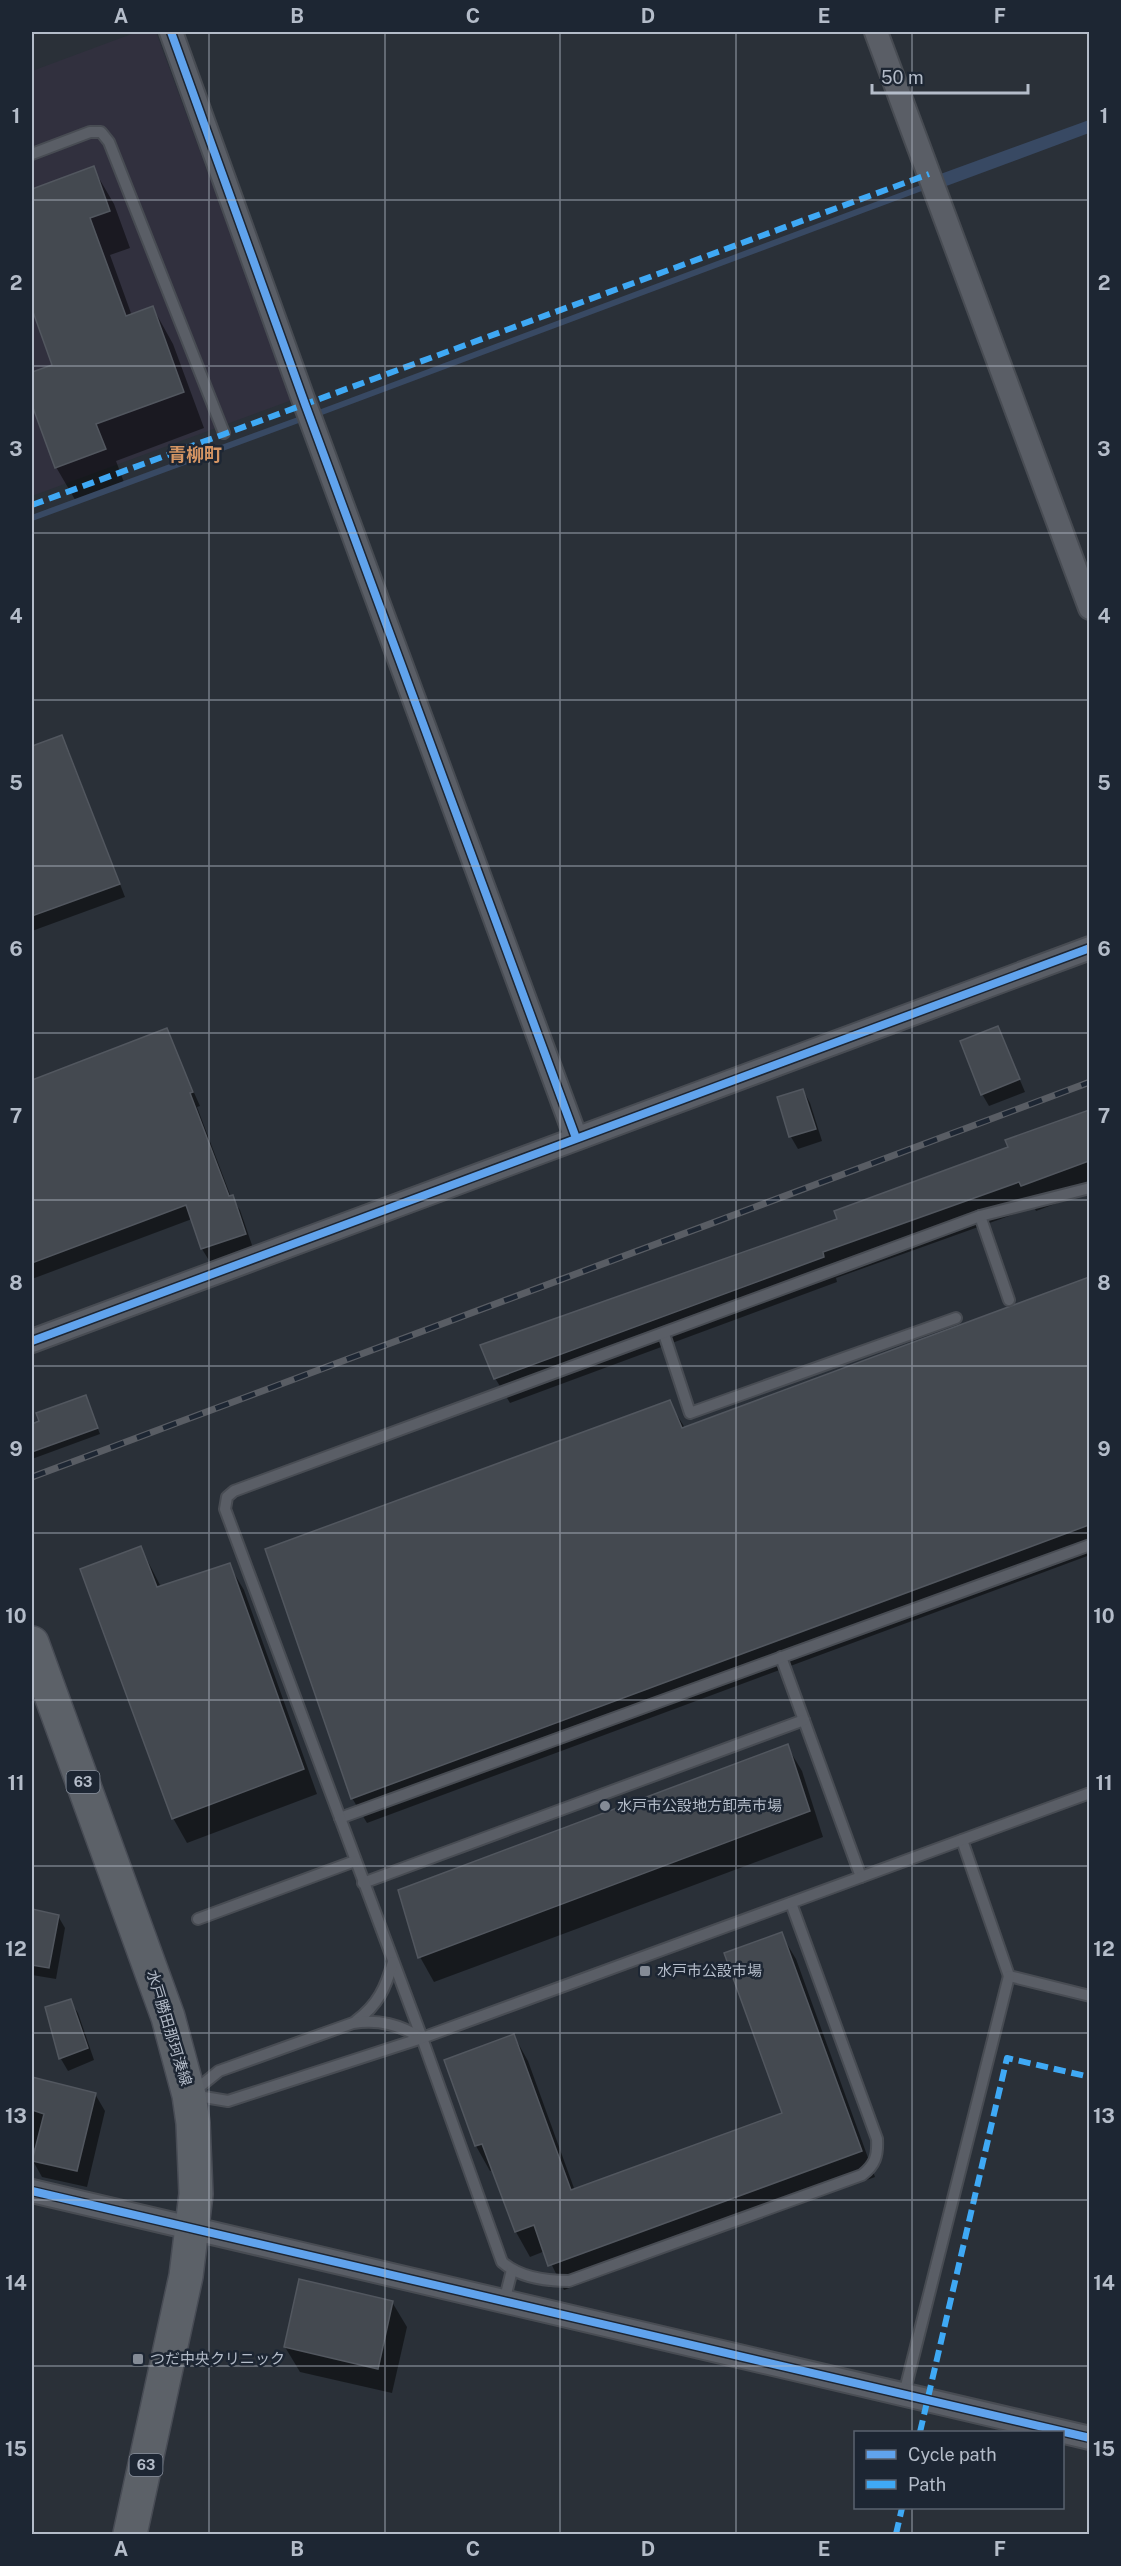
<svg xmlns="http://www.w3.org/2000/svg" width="1121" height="2566" viewBox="0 0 1121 2566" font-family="'Public Sans','Noto Sans JP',sans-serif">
  <rect width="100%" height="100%" fill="#2a3038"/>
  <path fill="#31303e" d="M137 32H156L292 400 32 496V71Z"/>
  <path fill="#384963" d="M1089 120V133L941 188 935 176Z"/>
  <g fill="#0007">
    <path d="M93 168 114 204 130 248 110 255 132 316 153 308 173 344 204 428 116 461 125 485 77 503 56 467 32 400V374L54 366 32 305V191Z"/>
    <path d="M61 737 68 749 125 897 32 931V747Z"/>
    <path d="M998 1028 1025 1092 989 1106 982 1094Z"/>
    <path d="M166 1030 200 1106 197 1107 231 1197 240 1210 253 1248 210 1262 202 1249 192 1219 32 1279V1081Z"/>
    <path d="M803 1090 810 1103 822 1141 798 1149 791 1137 778 1098Z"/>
    <path d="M1090 1112V1191L1036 1211 1034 1207 836 1278 837 1282 510 1403 495 1378 839 1219 1010 1148 1007 1141Z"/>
    <path d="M1090 1279V1555L367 1823 352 1798 669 1402 685 1428Z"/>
    <path d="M85 1396 100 1434 32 1459V1425Z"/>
    <path d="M141 1548 161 1587 229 1565 244 1590 317 1794 187 1843 173 1818Z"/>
    <path d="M787 1746 802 1771 823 1837 434 1982 420 1957Z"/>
    <path d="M32 1910 58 1916 65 1928 56 1979 32 1975Z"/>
    <path d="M781 1934 796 1959 875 2177 564 2290 545 2251 530 2257 516 2232 493 2170 490 2171 476 2146 514 2036 528 2061 575 2191 784 2114Z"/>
    <path d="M70 2001 78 2013 94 2060 68 2071 61 2059 47 2008Z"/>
    <path d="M32 2078 95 2094 105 2111 87 2187 42 2177 33 2161 36 2148H32Z"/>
    <path d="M392 2302 407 2327 392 2393 300 2372 285 2347Z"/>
  </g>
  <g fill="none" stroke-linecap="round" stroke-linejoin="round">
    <g stroke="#384963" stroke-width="6">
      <path d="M319 413 924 187"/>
      <path d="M32 518 301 419"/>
    </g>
  </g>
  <g fill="#444950" stroke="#52575f" stroke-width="1.5">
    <path d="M94 166 110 211 90 218 126 316 153 306 184 392 96 424 106 449 55 468 32 405V372L52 365 32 309V189Z"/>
    <path d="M62 735 120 884 32 916V746Z"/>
    <path d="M998 1026 1020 1079 981 1095 960 1041Z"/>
    <path d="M167 1028 193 1092 190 1093 229 1196 233 1195 246 1234 201 1249 186 1205 32 1263V1080Z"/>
    <path d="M803 1089 816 1129 789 1137 777 1097Z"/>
    <path d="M1089 1110V1161L1021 1186 1019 1182 823 1252 824 1257 494 1379 480 1345 837 1219 834 1211 1008 1147 1005 1140Z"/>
    <path d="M1089 1277V1525L351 1799 265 1549 670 1400 682 1428Z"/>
    <path d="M86 1395 98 1428 32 1452V1424L39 1421 36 1413Z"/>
    <path d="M141 1546 157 1587 230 1563 304 1769 172 1819 80 1569Z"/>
    <path d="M788 1744 810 1811 418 1958 398 1890Z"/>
    <path d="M32 1909 59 1915 49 1968 32 1965Z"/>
    <path d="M782 1932 862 2151 548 2266 534 2225 515 2232 482 2144 475 2146 444 2060 514 2034 571 2190 782 2113 724 1953Z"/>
    <path d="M71 1999 88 2048 59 2059 45 2007Z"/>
    <path d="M32 2077 96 2093 77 2171 32 2161 44 2114 32 2110Z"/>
    <path d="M299 2279 393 2301 378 2369 284 2347Z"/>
  </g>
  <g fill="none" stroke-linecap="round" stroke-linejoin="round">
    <g stroke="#484c53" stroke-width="14">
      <g id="service">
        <path d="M32 154 90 132H101L109 142 224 433"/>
        <path d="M980 1216 1009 1300"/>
        <path d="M664 1334 690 1413 956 1318"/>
        <path d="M781 1657 861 1877"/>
        <path d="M340 1818 1090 1545"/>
        <path d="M962 1840 1009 1976 1090 1996"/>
        <path d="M363 1883 804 1720"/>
        <path d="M791 1903 877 2139C878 2156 875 2165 862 2175L569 2281C546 2281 520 2278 502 2262L422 2038 225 1509 227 1497 234 1491 980 1216 1090 1188"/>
        <path d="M198 1919 355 1861"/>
        <path d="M356 2021C378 2005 386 1987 393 1962"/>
        <path d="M193 2092 219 2071 353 2023C380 2019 399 2025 422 2038"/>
        <path d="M192 2095 228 2101 422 2038 1090 1793"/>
        <path d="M504 2302 512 2270"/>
        <path d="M904 2394 1009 1976"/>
      </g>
    </g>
    <g stroke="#484c53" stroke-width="26">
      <g id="minor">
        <path d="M171 32 305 404 576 1138"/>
        <path d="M876 32 1090 608"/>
        <path d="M32 1341 1090 948"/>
        <path d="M32 2191 1090 2438"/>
      </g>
    </g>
    <g stroke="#484c55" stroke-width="36">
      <path id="primary" d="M32 1643 168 2017 189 2095 193 2123 196 2194 186 2276 130 2534"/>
    </g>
    <use href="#service" stroke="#5a5e66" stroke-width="10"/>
    <use href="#minor" stroke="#5a5e66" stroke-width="22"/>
    <use href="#primary" stroke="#5c6168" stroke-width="33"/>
    <g stroke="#595d64" stroke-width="7">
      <path id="rail" d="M32 1477 1090 1082"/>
    </g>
    <use href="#rail" stroke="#1d2633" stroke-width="4.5" stroke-dasharray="14" stroke-linecap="butt"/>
    <g stroke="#3fa9f5" stroke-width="6" stroke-dasharray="12 6" stroke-linecap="butt">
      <path d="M32 505 929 174"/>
      <path d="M920 2432 1007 2058 1090 2077"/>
      <path d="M896 2534 902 2508"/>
    </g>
    <g stroke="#1d2633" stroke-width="11">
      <g id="cycleway">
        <path d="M171 32 305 404 576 1138"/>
        <path d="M32 1341 1090 948"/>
        <path d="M32 2191 1090 2438"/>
      </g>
    </g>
    <use href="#cycleway" stroke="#60a3ed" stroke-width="8"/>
  </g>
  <path fill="none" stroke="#b4bcc9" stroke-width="1.5" stroke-opacity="0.55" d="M209 32V2534M385 32V2534M560 32V2534M736 32V2534M912 32V2432M32 200H1090M32 366H1090M32 533H1090M32 700H1090M32 866H1090M32 1033H1090M32 1200H1090M32 1366H1090M32 1533H1090M32 1700H1090M32 1866H1090M32 2033H1090M32 2200H1090M32 2366H1090M912 2508V2534"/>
  <g fill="#848b96" stroke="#1d2633" stroke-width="2">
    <circle cx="605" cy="1806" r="6"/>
    <rect x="639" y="1965" width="12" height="12" rx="3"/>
    <rect x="132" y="2353" width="12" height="12" rx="3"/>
  </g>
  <g text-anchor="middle" stroke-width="5" stroke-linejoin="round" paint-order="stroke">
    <g fill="#1d2633" stroke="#878f9c" stroke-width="1.5">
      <rect x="66.5" y="1771" width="33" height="22" rx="4.5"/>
      <rect x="129.5" y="2454" width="33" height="22" rx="4.5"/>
    </g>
    <g font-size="14" font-weight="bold" fill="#b4bcc9">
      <text x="83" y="1787">63</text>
      <text x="146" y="2470">63</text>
    </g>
    <g font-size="15" fill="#b4bcc9" stroke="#1d2633" text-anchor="start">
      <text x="617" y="1811">水戸市公設地方卸売市場</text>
      <text x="657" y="1976">水戸市公設市場</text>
      <text x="150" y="2364">つだ中央クリニック</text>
    </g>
    <g font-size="15" fill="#b4bcc9" stroke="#1d2633">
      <text transform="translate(169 2028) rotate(73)" y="5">水戸勝田那珂湊線</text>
    </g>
    <g font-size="18" font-weight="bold" fill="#d59563" stroke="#1d2633">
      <text x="195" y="461">青柳町</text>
    </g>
  </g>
  <rect width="1121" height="2566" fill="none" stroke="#1d2633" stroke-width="66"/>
  <rect x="854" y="2431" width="210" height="78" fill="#1d2633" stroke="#59626f" stroke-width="1.5"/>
  <rect x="866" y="2450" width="30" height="9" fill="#60a3ed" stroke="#59626f" stroke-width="1.5"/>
  <text x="908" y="2461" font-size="18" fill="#b4bcc9">Cycle path</text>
  <rect x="866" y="2480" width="30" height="9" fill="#3fa9f5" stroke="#59626f" stroke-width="1.5"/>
  <text x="908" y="2491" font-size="18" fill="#b4bcc9">Path</text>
  <path d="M872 84v9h156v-9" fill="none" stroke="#b4bcc9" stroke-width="3"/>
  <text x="881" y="84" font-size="18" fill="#b4bcc9" stroke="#1d2633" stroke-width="4.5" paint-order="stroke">50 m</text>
  <rect x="33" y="33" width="1055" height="2500" fill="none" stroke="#b4bcc9" stroke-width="2"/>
  <g font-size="20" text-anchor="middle" font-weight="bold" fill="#b4bcc9">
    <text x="121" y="23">A</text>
    <text x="297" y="23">B</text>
    <text x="473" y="23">C</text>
    <text x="648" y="23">D</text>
    <text x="824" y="23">E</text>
    <text x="1000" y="23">F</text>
    <text x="16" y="123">1</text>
    <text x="1104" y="123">1</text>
    <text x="16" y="290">2</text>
    <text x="1104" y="290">2</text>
    <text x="16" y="456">3</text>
    <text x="1104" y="456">3</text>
    <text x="16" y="623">4</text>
    <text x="1104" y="623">4</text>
    <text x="16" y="790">5</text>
    <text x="1104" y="790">5</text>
    <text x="16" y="956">6</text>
    <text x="1104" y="956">6</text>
    <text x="16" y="1123">7</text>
    <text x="1104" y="1123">7</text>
    <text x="16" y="1290">8</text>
    <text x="1104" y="1290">8</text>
    <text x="16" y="1456">9</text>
    <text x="1104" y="1456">9</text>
    <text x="16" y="1623">10</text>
    <text x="1104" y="1623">10</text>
    <text x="16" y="1790">11</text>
    <text x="1104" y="1790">11</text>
    <text x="16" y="1956">12</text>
    <text x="1104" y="1956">12</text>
    <text x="16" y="2123">13</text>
    <text x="1104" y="2123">13</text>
    <text x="16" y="2290">14</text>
    <text x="1104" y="2290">14</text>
    <text x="16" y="2456">15</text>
    <text x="1104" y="2456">15</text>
    <text x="121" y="2556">A</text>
    <text x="297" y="2556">B</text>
    <text x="473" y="2556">C</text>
    <text x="648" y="2556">D</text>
    <text x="824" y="2556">E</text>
    <text x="1000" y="2556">F</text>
  </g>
</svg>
